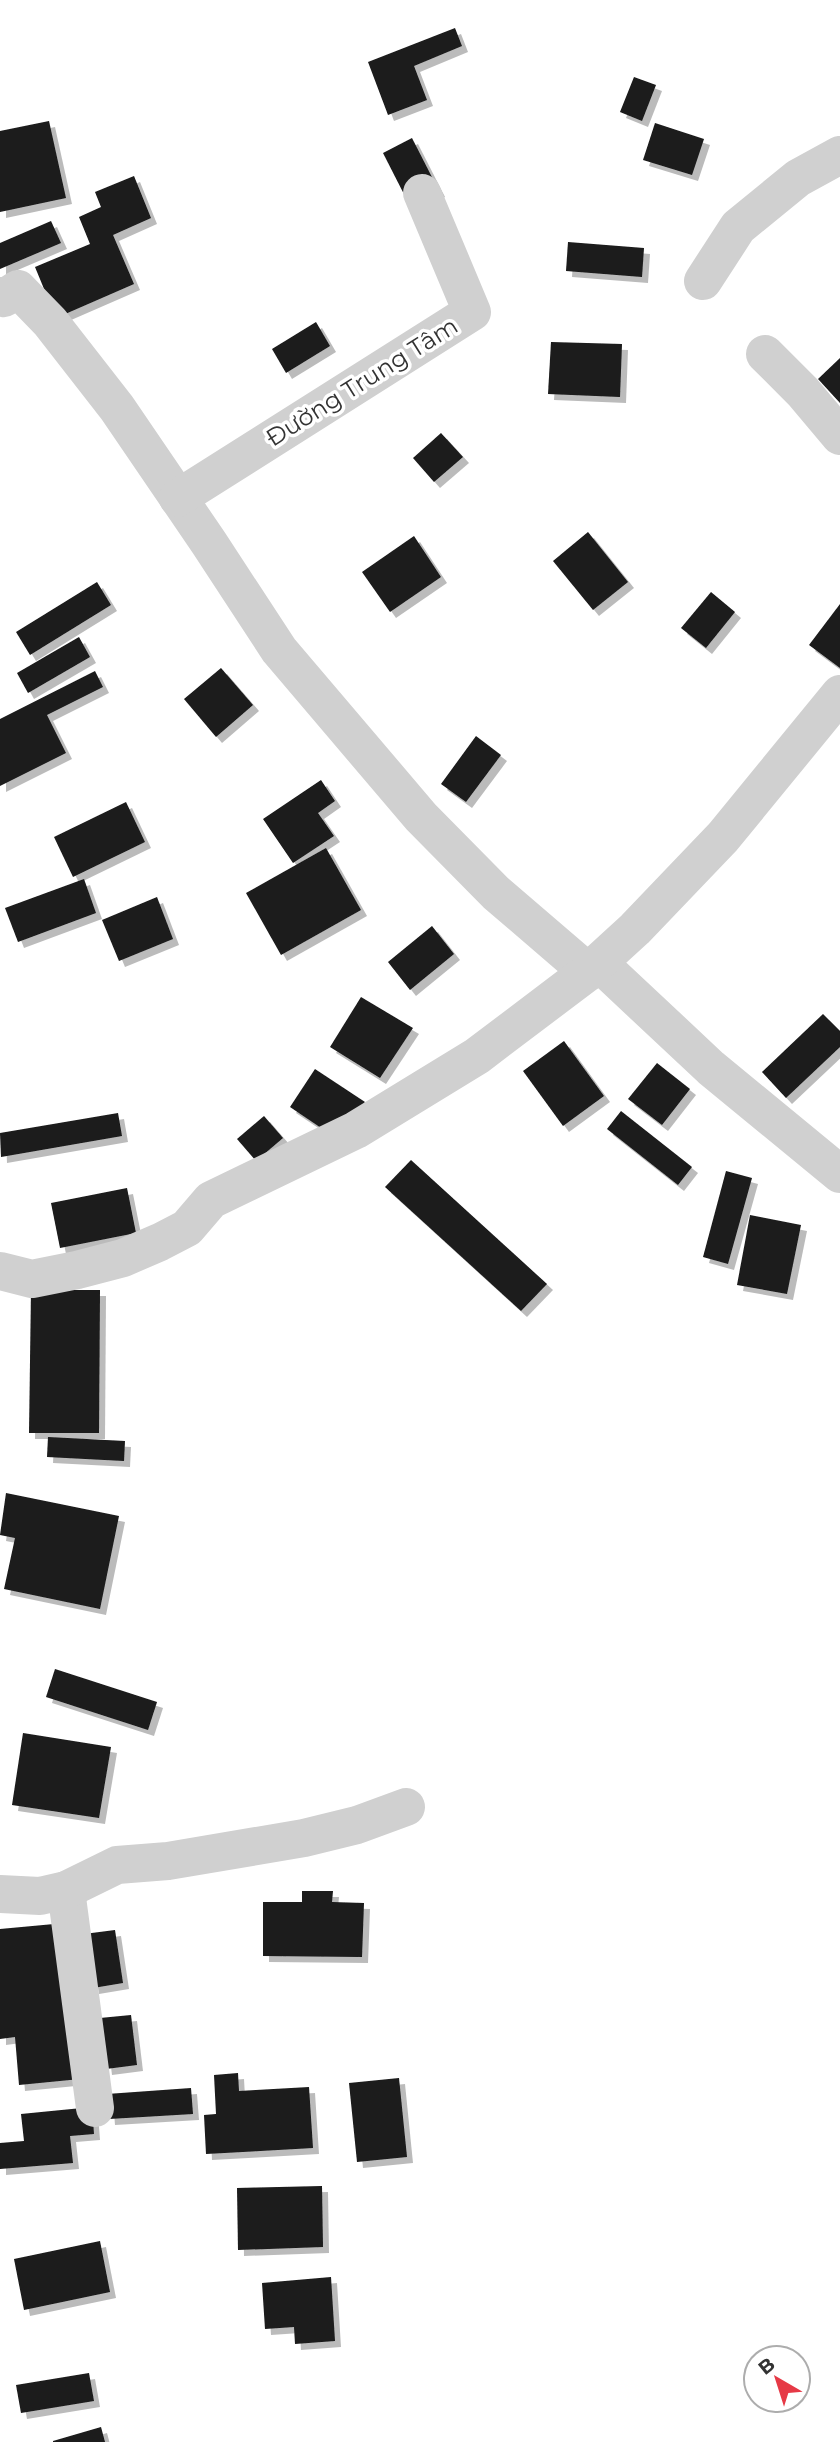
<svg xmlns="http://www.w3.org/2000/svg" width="840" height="2442" viewBox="0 0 840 2442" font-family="Montserrat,sans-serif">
  <defs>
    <filter id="shadow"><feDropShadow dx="6" dy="6" stdDeviation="0" flood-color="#0004"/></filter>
  </defs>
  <rect width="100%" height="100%" fill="#fff"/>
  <g fill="#1a1a1a" filter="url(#shadow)">
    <path d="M455 28 462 46 414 66 427 100 388 115 368 62Z"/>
    <path d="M634 77 656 85 642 121 620 112Z"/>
    <path d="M49 121 66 198 0 212V131Z"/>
    <path d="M655 123 704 139 692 175 643 160Z"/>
    <path d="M412 138 439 191 410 206 383 153Z"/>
    <path d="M134 176 151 218 113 235 134 284 56 318 35 267 90 244 79 217 101 207 95 192Z"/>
    <path d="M51 221 61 243 0 269V243Z"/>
    <path d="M568 242 644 248 642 277 566 271Z"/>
    <path d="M316 322 330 346 286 373 272 349Z"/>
    <path d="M551 342 622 344 620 397 548 394Z"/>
    <path d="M840 358V403L818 379Z"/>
    <path d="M441 433 463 457 434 482 413 458Z"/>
    <path d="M588 532 628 582 593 610 553 561Z"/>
    <path d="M414 536 441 577 390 612 362 572Z"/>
    <path d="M97 582 111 605 30 655 16 632Z"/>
    <path d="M711 592 735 612 706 648 681 628Z"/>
    <path d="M840 604V668L809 645Z"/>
    <path d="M79 637 90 657 28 693 17 673Z"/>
    <path d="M221 668 253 705 216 737 184 699Z"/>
    <path d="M95 671 103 687 47 715 66 753 0 786V719Z"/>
    <path d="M476 736 501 755 466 802 441 784Z"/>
    <path d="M321 780 335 801 318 813 334 836 293 863 263 819Z"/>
    <path d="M126 802 145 842 73 877 54 837Z"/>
    <path d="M326 848 361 910 281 955 246 893Z"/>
    <path d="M84 879 96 913 18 942 5 908Z"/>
    <path d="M157 897 173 939 119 961 102 920Z"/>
    <path d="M432 926 454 954 410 990 388 962Z"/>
    <path d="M361 997 413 1028 380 1078 330 1047Z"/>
    <path d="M823 1014 840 1031V1047L786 1098 762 1072Z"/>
    <path d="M564 1041 604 1096 563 1126 523 1071Z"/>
    <path d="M657 1063 690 1089 662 1125 628 1099Z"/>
    <path d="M315 1069 365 1102 339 1140 290 1107Z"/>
    <path d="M621 1111 692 1167 678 1185 607 1129Z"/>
    <path d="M118 1113 122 1136 1 1157 0 1133Z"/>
    <path d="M264 1116 283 1138 256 1161 237 1139Z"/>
    <path d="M411 1160 547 1284 521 1311 385 1187Z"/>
    <path d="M726 1171 752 1178 728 1264 703 1257Z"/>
    <path d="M127 1188 136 1233 60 1248 51 1203Z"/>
    <path d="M750 1215 801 1225 787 1294 737 1285Z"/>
    <path d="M31 1290H100L99 1433H29Z"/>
    <path d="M48 1437 125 1441 124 1461 47 1457Z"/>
    <path d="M6 1493 119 1516 100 1609 4 1589 15 1538 0 1535Z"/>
    <path d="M55 1669 157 1702 148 1730 46 1697Z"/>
    <path d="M23 1733 111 1747 99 1818 12 1805Z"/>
    <path d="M302 1891H333L332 1902 364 1903 362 1957 263 1956V1902H302Z"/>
    <path d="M65 1923 80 2079 19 2085 15 2037 0 2039V1929Z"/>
    <path d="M115 1930 123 1983 93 1988 84 1934Z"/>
    <path d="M131 2015 137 2065 106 2069 100 2018Z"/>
    <path d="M238 2073 239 2091 309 2087 313 2148 206 2154 204 2115 216 2114 214 2075Z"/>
    <path d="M399 2078 407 2157 357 2162 349 2083Z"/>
    <path d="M191 2088 193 2114 109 2119 107 2094Z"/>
    <path d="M92 2107 94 2134 70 2136 73 2163 0 2169V2143L24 2141 21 2114Z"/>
    <path d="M322 2186 323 2247 238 2250 237 2188Z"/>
    <path d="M100 2241 110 2292 24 2310 14 2259Z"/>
    <path d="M331 2277 335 2341 295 2344 294 2327 265 2329 262 2283Z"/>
    <path d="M89 2373 94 2401 21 2413 16 2385Z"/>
    <path d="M101 2427 105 2442H53V2441Z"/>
  </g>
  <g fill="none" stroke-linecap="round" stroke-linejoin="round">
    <g stroke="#d0d0d0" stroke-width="38">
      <path d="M703 281 738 227 798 178 840 155"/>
      <path d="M0 296 4 298 18 289 50 322 117 408 209 543 279 650 421 817 496 893 588 972"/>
      <path d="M765 354 803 392 840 436"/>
      <path d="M178 498 472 312 422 193"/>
      <path d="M599 963 711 1068 840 1174"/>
      <path d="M0 1271 32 1279 77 1270 123 1258 160 1242 187 1228 211 1200 356 1130 477 1056 588 972 635 929 723 837 840 694"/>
      <path d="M66 1890 95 2108"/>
      <path d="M0 1894 40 1896 66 1890 117 1865 168 1861 304 1838 357 1825 406 1807"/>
    </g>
  </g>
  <g text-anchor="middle" stroke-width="7" stroke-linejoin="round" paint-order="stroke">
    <g font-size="24" fill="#333" stroke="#fff">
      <text transform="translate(362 382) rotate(-32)" y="8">Đường Trung Tâm</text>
    </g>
  </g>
  <g transform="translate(777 2379) rotate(321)"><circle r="33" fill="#ffffff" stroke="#adadad" stroke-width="2"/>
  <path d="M0-5L12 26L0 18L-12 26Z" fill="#e63946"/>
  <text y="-10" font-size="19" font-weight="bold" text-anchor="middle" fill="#333333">B</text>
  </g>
</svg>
